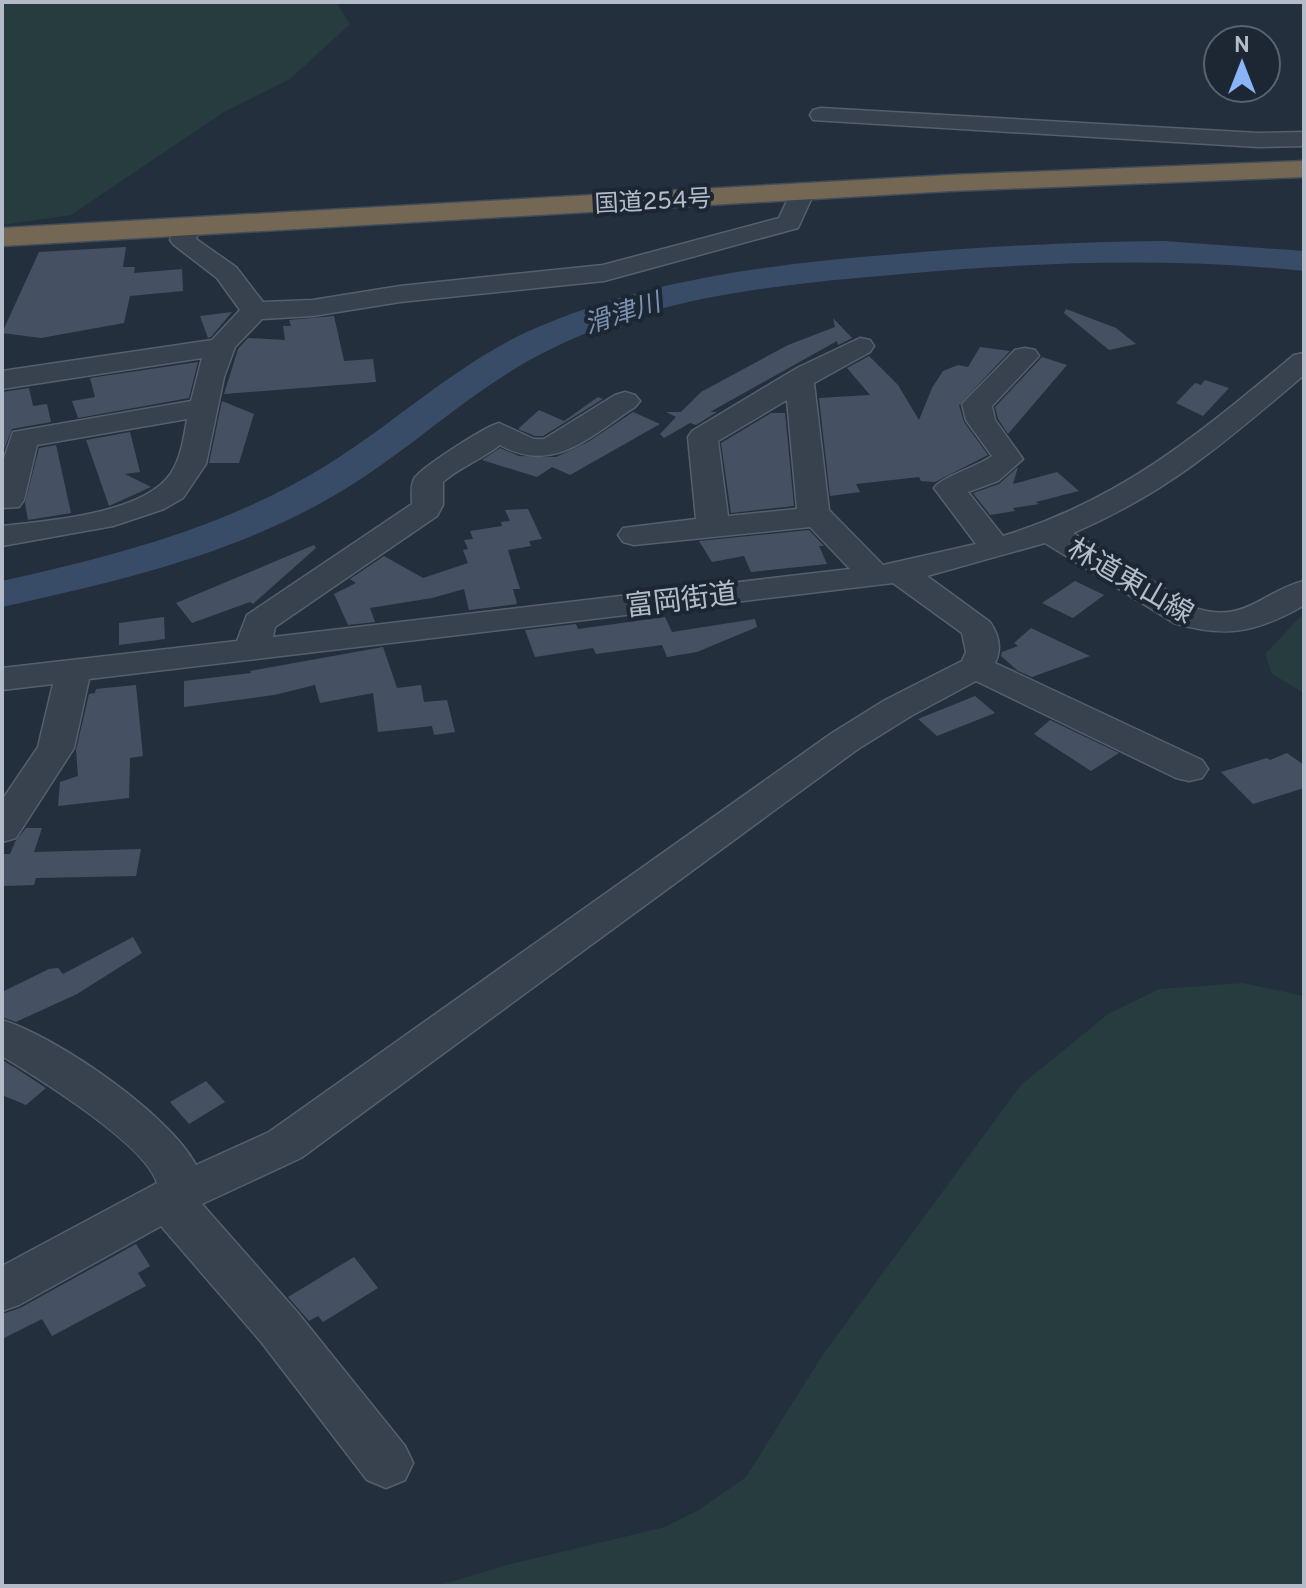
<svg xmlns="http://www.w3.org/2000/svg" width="1306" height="1588" viewBox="0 0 1306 1588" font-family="Overpass,'Noto Sans JP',sans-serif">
  <rect width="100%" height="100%" fill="#242f3e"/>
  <g fill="#263c3f">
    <path d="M2 2H336L350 24 290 79 224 112 71 215 2 225Z"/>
    <path d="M1304 613V693L1272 674 1265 654Z"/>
    <path d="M1243 983 1304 996V1586H437L507 1565 665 1527 699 1510 746 1477 824 1353 1021 1085 1108 1014 1159 989Z"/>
  </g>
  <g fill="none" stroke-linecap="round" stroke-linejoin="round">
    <path fill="#394c67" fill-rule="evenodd" d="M1164 241 1304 251V271C1170 257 1037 262 903 274 784 284 662 295 553 348 479 383 421 441 353 484 246 552 124 580 2 607V581C114 556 223 528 322 468 393 425 453 366 529 331 645 279 772 264 898 254 987 246 1075 242 1164 241Z"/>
  </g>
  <g fill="#455162">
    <path d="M126 247 123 267H135L134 273 182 269 183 291 130 296 124 323 41 338 2 333 39 252Z"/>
    <path d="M1066 309 1116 328 1136 344 1109 350 1064 313Z"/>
    <path d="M232 312 211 337 208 338 200 316Z"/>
    <path d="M334 316 344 361 373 359 376 382 224 394 238 349 248 338 285 340 283 326H291L289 320Z"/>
    <path d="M833 318 852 338 838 345 837 341 710 412H717L696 425 690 423 664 438 660 434 676 417 666 412H681L701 392 788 345 835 327Z"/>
    <path d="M980 347 1010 351 959 405 964 422 988 455 935 482 921 481 919 477 856 484 860 492 830 496 819 398 870 395 847 368 869 356 898 385 919 420 932 388 943 371 958 365 968 367Z"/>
    <path d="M1042 357 1067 365 1008 434 998 419 995 407Z"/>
    <path d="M198 362 189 398 78 418 72 401 95 397 90 378Z"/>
    <path d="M1205 380 1229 388 1203 416 1176 403 1195 383 1201 385Z"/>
    <path d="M29 388 33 406 47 404 51 422 12 429 2 455V392Z"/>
    <path d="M598 397 603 399 543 436H535L518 429 539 410 564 421Z"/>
    <path d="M222 401 254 414 239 463H209Z"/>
    <path d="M633 412 660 424 570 475 552 467 537 477 482 460 500 448 519 456 556 457 588 442Z"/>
    <path d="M771 413H785L794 506 731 513 721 443Z"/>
    <path d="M130 432 140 472 125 474 151 487 109 506 86 440Z"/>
    <path d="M56 445 71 513 28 520 25 503 39 448Z"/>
    <path d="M1018 467 1013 484 1057 472 1079 491 1036 502 1039 504 1013 508 1015 511 990 515 973 493 999 484Z"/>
    <path d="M528 509 542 539 529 541 531 546 508 550 520 589H513L517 604 469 610 464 589 432 598 370 608 375 622 348 625 334 594 356 583 350 579 384 556 423 578 468 563 463 550 468 549 464 540 473 539 470 531 502 526 501 522 510 521 505 510Z"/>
    <path d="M809 530 824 546H819L827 564 751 572 744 556 712 562 699 541Z"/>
    <path d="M314 545 316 548 253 604 250 602 192 623 176 603Z"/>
    <path d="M1075 581 1104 595 1073 618 1042 603Z"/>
    <path d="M164 617 165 639 119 645V623Z"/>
    <path d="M665 617 672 632 755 619 757 627 697 652 667 657 662 645 596 654 593 648 535 657 525 630 576 624 578 629Z"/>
    <path d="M1031 628 1090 656 1032 677 1018 671 1001 656 1002 652 1018 646 1014 643Z"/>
    <path d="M383 647 397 688 421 685 424 702 447 700 455 732 434 735 432 726 378 732 373 693 320 703 315 685 274 695 184 707V681L251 673 250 671Z"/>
    <path d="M136 685 143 756 130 758 129 798 58 806 60 782 78 776 76 750 89 694 95 693 96 689Z"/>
    <path d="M975 696 995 713 937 736 918 719Z"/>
    <path d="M1050 720 1119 753 1091 771 1034 734Z"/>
    <path d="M1287 753 1304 765V788L1253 804 1221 772 1267 758 1270 760Z"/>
    <path d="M26 828H42L34 852 141 849 136 876 36 878 34 885 2 886V854H10L15 842Z"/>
    <path d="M133 937 142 953 77 994 16 1022 2 1017V992L49 969 58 968 63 974Z"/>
    <path d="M2 1060 17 1069 46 1088 26 1105 2 1095Z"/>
    <path d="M206 1081 225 1102 189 1124 170 1102Z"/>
    <path d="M136 1244 150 1266 138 1273 146 1286 52 1336 42 1319 2 1339V1314L20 1308Z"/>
    <path d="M354 1257 378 1288 323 1322 318 1316 309 1321 288 1297Z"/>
  </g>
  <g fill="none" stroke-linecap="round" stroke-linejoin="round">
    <g stroke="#565f6c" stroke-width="3">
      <g id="minor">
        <path d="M821 108 1258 133 1304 132V146L1258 147 813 120 810 115 813 110Z"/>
        <path d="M802 186 811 188 814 193 798 228 604 281 400 302 313 316 262 319 235 347 224 377 206 464 183 498 164 509 113 526 2 546V526C47 521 144 514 171 473 181 458 184 437 187 419L37 445 24 500 19 507 2 508V464L13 432 191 401 202 358 2 389V371L212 340 240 310 217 278 174 245 170 240 178 222H196L200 227 196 239 236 267 263 302 313 300 400 286 603 265 779 218 793 188Z"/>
        <path d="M860 338 870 340 874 346 870 352 814 383 829 510 883 565 976 544 934 488C941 477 977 467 992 456L966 420 962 404 1015 350 1025 348 1035 350 1039 356 992 406 995 420 1023 459 998 481 968 492 1003 536C1123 499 1200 433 1294 355L1304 353V375C1228 440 1167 493 1073 533L1198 609C1246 623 1263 591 1304 581V605L1301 607C1255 633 1225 638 1174 623L1045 543 927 576 990 622C999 635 1002 649 995 663L1202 760 1208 769 1202 778 1189 781 1176 778 976 681 911 716 858 749 301 1158 202 1204 298 1313 405 1446 413 1463 405 1480 386 1488 367 1480 262 1343 161 1226 19 1305 2 1311V1266L157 1183C146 1145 38 1078 2 1056V1020C57 1037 169 1114 196 1165L269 1132 832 733 885 700 962 661 966 652 962 633 893 583 89 679 74 748 16 838 2 842V800L38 747 53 684 2 690V668L237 641 247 615 412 504C412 496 410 487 414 479 420 468 486 426 499 423L534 439H544L615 395 625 392 635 395 640 401 635 407C590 436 554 475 500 445 482 459 460 467 443 482V505L437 516 275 627 273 637 850 569 810 527 634 545 623 542 618 535 623 528 696 519 688 437 692 431 797 368ZM787 400 797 509 728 516 718 441Z"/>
      </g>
    </g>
    <g stroke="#434c59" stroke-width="3">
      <path id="highway" d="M1304 161V177L951 191 2 246V228L951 175Z"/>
    </g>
    <use href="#minor" fill="#38414e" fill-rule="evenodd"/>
    <use href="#highway" fill="#746855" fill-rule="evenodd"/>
  </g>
  <g text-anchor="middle" stroke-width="8" stroke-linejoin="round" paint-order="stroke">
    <g font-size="24" fill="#b4bcc9" stroke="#1d2633">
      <text transform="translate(653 201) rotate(-3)" y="8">国道254号</text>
    </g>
    <g font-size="26" font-style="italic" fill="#7c92b1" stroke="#1d2633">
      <text transform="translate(622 313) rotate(-18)" y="9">滑津川</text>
    </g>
    <g font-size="28" fill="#b4bcc9" stroke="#1d2633">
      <text transform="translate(1131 580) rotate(30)" y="10">林道東山線</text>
      <text transform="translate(681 599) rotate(-7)" y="10">富岡街道</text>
    </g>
  </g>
  <rect width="1306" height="1588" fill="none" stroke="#b4bcc9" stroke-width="8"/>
  <g transform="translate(1242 64)"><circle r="38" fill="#1d2633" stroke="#59626f" stroke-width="2"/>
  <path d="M0-6L14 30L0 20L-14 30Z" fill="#8ab4f8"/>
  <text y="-12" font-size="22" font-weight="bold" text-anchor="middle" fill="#b4bcc9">N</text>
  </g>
</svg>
